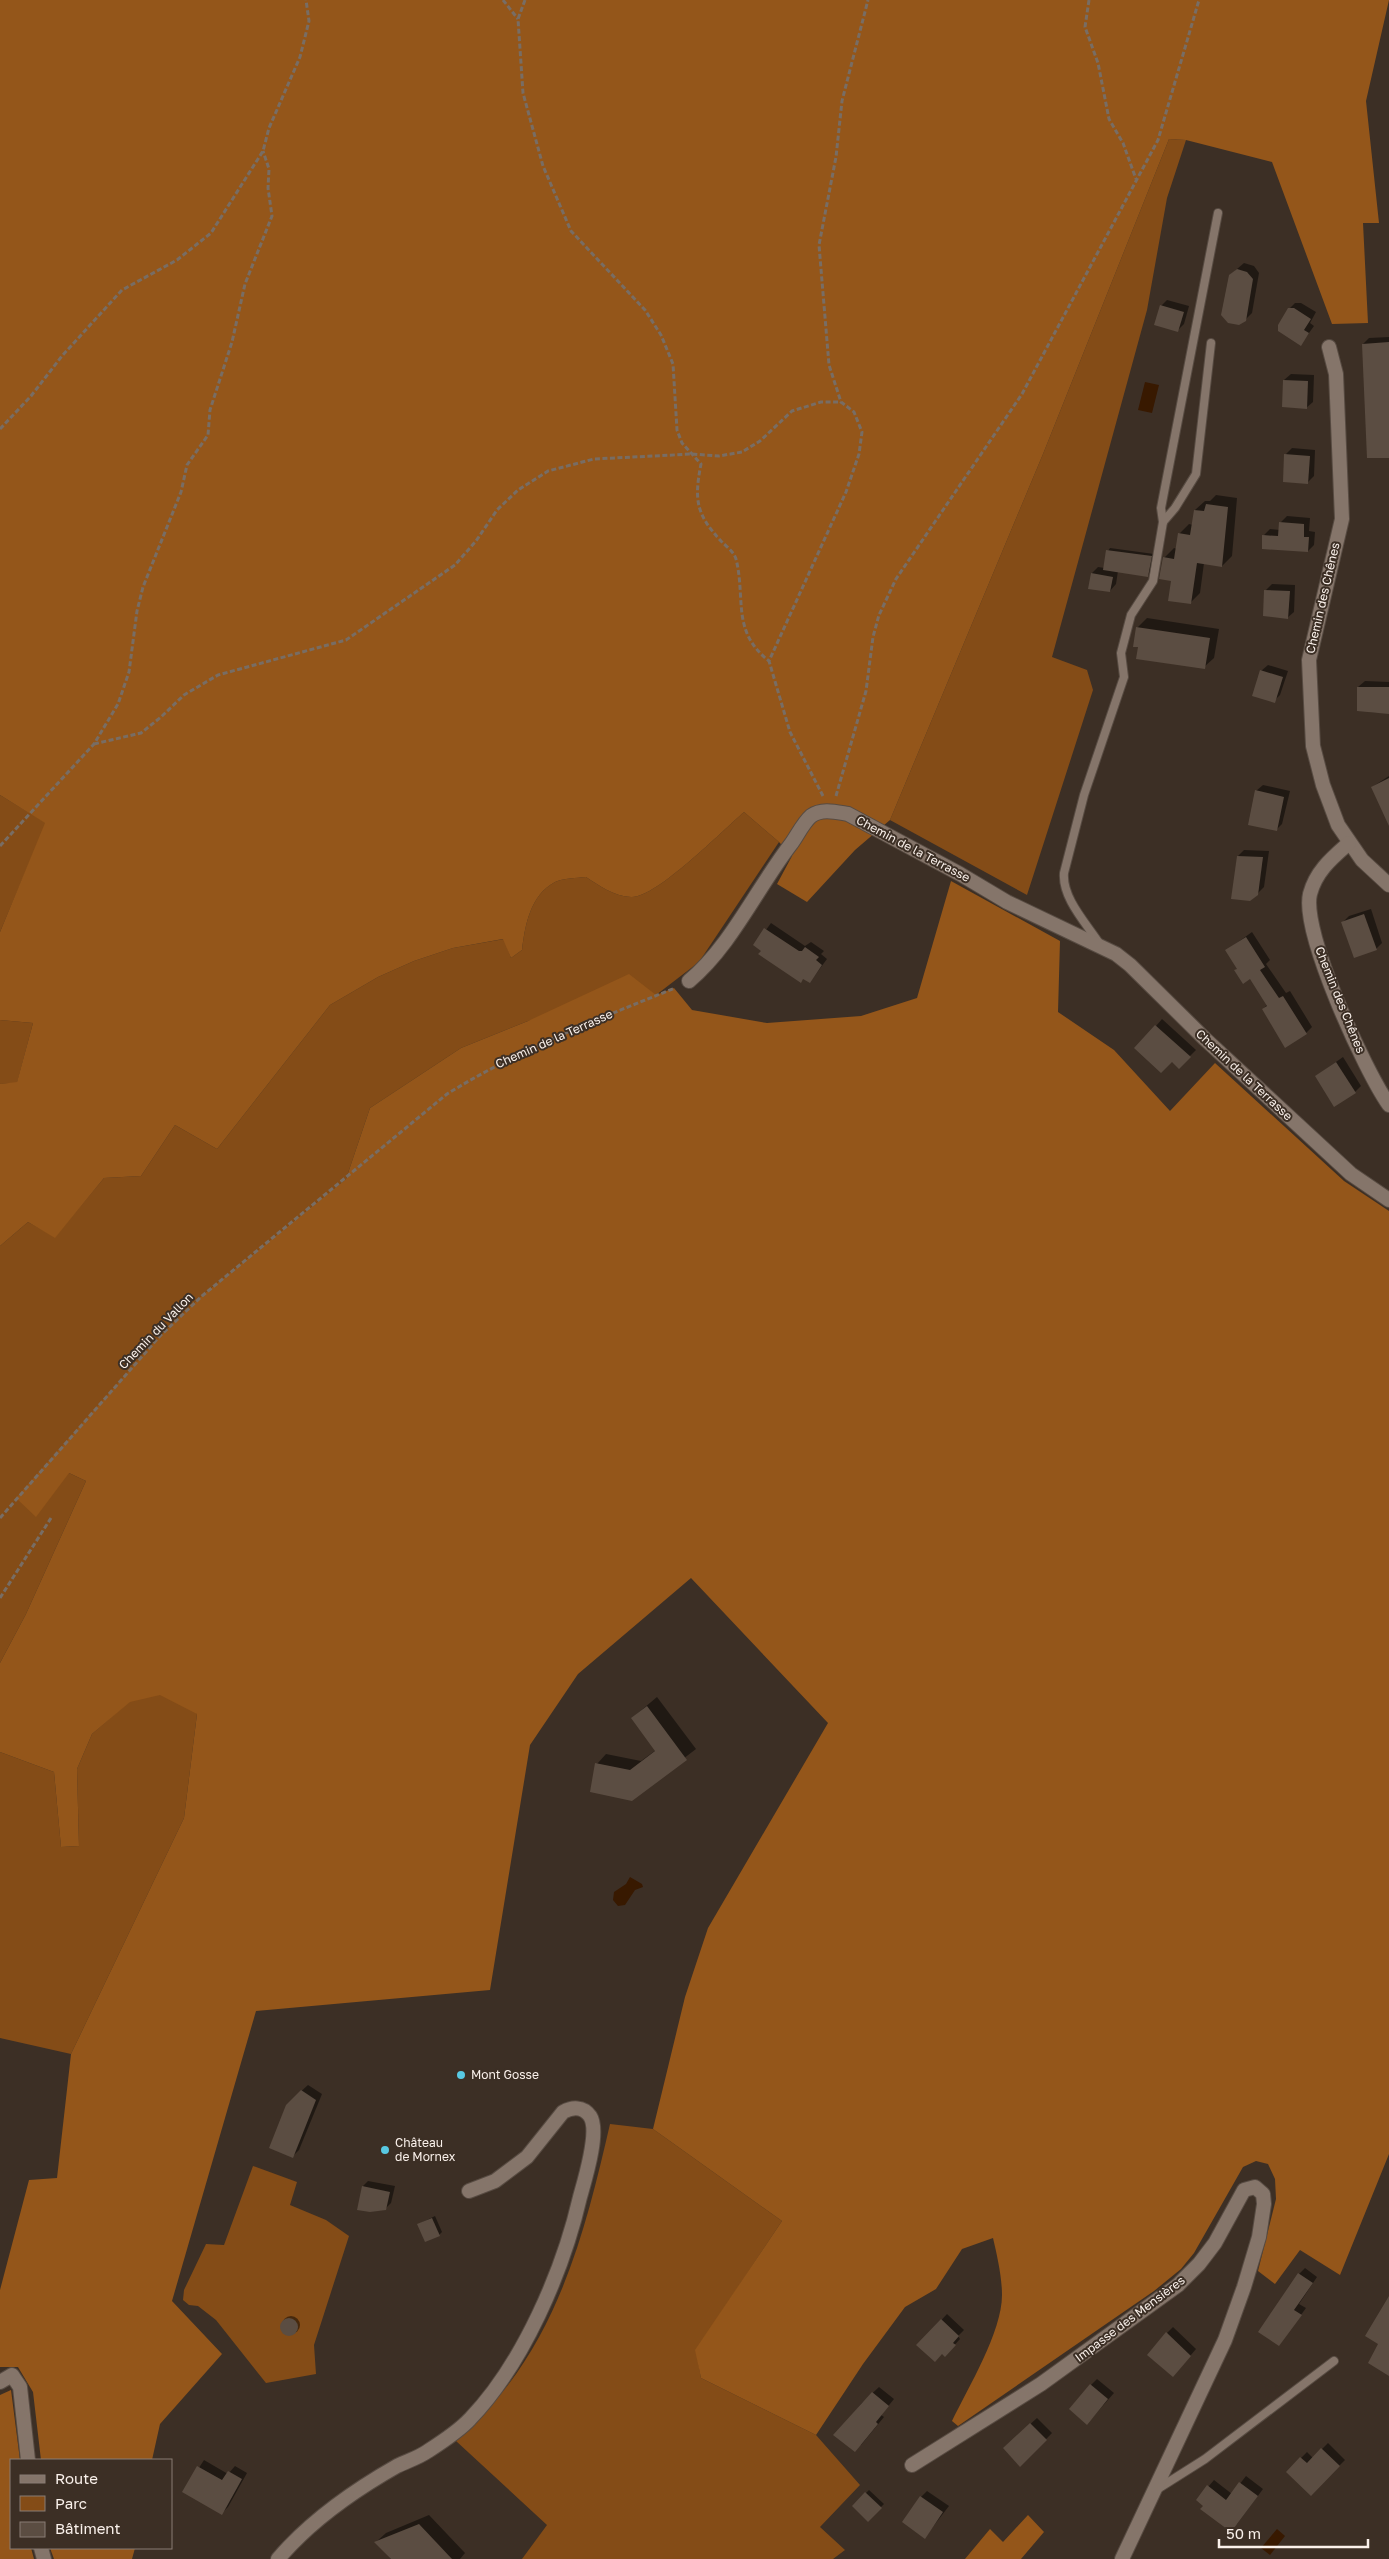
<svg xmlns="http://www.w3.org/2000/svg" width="1389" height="2559" viewBox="0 0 1389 2559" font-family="'Golos Text',sans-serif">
  <rect width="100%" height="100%" fill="#3c2f25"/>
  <g fill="#844c17">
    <path d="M1169 139 1186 140 1167 198 1147 310 1052 657 1087 670 1093 690 1027 895 890 820 1043 454Z"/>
    <path d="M0 795 46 823 0 932Z"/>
    <path d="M744 812 779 842 699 962 656 995 528 1021 461 1048 370 1108 346 1179 201 1296 160 1336 69 1473 86 1481 26 1614 0 1663V1246L28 1222 55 1237 104 1178 141 1176 175 1125 217 1149 330 1005 378 977 414 961 453 948 504 939 511 958 522 950C525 926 530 895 555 882 563 878 577 878 586 877 600 886 613 896 631 897 655 899 723 830 744 812Z"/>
    <path d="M0 1020 33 1023 17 1083 0 1084Z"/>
    <path d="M158 1646 197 1714 184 1818 71 2054 0 2038V1752L54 1772 61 1847 79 1846 77 1769 92 1734 130 1701Z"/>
    <path d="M610 2124 653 2129 782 2221 696 2350 701 2378 816 2435 860 2485 820 2527 845 2550 833 2559H522L547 2525 456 2441C473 2423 492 2405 508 2385 566 2309 589 2215 610 2124Z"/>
    <path d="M253 2166 297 2182 290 2205 326 2220 349 2236 314 2345 316 2374 266 2383 216 2320 198 2306 189 2305 183 2300 184 2290 206 2244 224 2245Z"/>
  </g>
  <g fill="#94561a">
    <path d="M0 0H1389L1366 101 1379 223H1363L1368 323 1332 324 1272 162 1186 140 1169 139 1043 454 890 820 855 850 807 902 777 884 792 856 779 842 744 812C723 830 655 899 631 897 613 896 600 886 586 877 577 878 563 878 555 882 530 895 525 926 522 950L511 958 503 939 453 948 414 961 378 977 330 1005 217 1149 175 1125 141 1176 104 1178 55 1238 28 1222 0 1246V1084L17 1082 33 1023 0 1020V932L45 823 0 795Z"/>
    <path d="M951 881 1060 941 1058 1012 1114 1050 1170 1111 1215 1063 1344 1181 1389 1211V2154L1340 2275 1300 2250 1275 2284 1258 2271 1276 2199 1275 2179 1268 2164 1256 2161 1243 2167 1194 2253 1181 2269 1154 2291 958 2426 952 2421C968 2388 1002 2332 1002 2295 1002 2277 997 2255 993 2238L962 2249 936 2289 905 2307 863 2364 816 2435 701 2378 695 2350 782 2221 653 2129 685 1997 708 1928 828 1723 691 1578 578 1674 530 1745 490 1990 256 2011 172 2301 222 2354 160 2424 152 2460H41L33 2392 18 2367H0V2290L29 2180 57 2178 71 2054 184 1818 197 1714 160 1695 130 1702 92 1734 77 1769 79 1846 61 1847 54 1772 0 1752V1663L26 1614 86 1481 69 1473 36 1517 16 1498 160 1336 201 1296 346 1179 370 1108 461 1048 528 1021 629 974 656 995 674 988 692 1010 767 1023 861 1016 917 998Z"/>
    <path d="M11 2390 20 2460H11V2548H31L34 2559H0V2395Z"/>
    <path d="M1028 2515 1044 2532 1021 2559H965L990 2529 1003 2542Z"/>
    <path d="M50 2548H135L132 2559H54Z"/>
  </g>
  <g fill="#381900">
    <path d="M1145 382 1159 385 1152 413 1138 410Z"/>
    <path d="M630 1877 642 1884 643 1887 635 1890 625 1905 618 1906 613 1900 614 1892 626 1884Z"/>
    <path d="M1277 2529 1285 2536 1270 2555 1261 2548Z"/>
  </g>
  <g fill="#0007">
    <path d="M1244 263 1254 266 1259 273 1252 313 1245 320 1230 275Z"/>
    <path d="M1167 300 1189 306 1184 324 1178 330 1161 306Z"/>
    <path d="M1295 303H1301L1316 312 1310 323 1314 326 1301 344 1289 309Z"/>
    <path d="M1389 337V456L1363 344 1369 338Z"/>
    <path d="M1291 374 1314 375 1313 402 1306 408 1284 380Z"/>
    <path d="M1292 448 1315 450 1314 476 1308 482 1286 454Z"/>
    <path d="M1216 495 1237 498 1232 556 1222 566 1204 563 1200 593 1190 603 1172 580 1164 558 1174 548 1177 549 1179 534 1189 524 1193 525 1195 510 1205 501H1210Z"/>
    <path d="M1287 516 1310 518 1309 531 1315 532 1314 545 1308 551 1264 535 1270 529 1280 530V523Z"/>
    <path d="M1110 548 1154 554 1150 573 1147 576 1118 571 1116 584 1110 591 1090 588 1092 573 1098 567 1105 568 1108 551Z"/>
    <path d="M1272 584 1295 585 1294 612 1287 618 1266 590Z"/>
    <path d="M1147 618 1219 629 1214 658 1204 667 1139 646 1137 628Z"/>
    <path d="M1268 665 1288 671 1280 695 1274 701 1261 671Z"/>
    <path d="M1365 681 1389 682V713L1368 712 1358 687Z"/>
    <path d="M1389 776V810L1372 787Z"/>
    <path d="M1263 785 1290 791 1282 824 1276 830 1256 791Z"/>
    <path d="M1244 850 1269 851 1264 887 1257 894 1232 898 1238 856Z"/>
    <path d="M1371 909 1382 943 1376 949 1343 922 1349 916Z"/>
    <path d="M771 923 805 946 811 942 824 951 821 954 827 959 810 982 755 945Z"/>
    <path d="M1252 932 1270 960 1266 964 1286 993 1290 991 1312 1027 1306 1033 1263 1009 1267 1005 1250 977 1238 968 1227 950Z"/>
    <path d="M1162 1019 1196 1050 1185 1061 1156 1026Z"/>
    <path d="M1343 1057 1361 1086 1355 1092 1316 1076Z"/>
    <path d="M657 1697 696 1749 631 1799 597 1764 606 1754 641 1761 656 1750 632 1718Z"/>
    <path d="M308 2085 322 2094 299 2150 293 2156 297 2095Z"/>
    <path d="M368 2181 395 2186 391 2203 385 2209 363 2186Z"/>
    <path d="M435 2216 442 2232 439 2235 419 2224Z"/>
    <path d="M1305 2268 1317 2277 1299 2304 1306 2308 1279 2345 1299 2274Z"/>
    <path d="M947 2314 964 2330 958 2336 960 2339 950 2350 942 2353 918 2345Z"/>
    <circle cx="291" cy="2325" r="9"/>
    <path d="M1173 2327 1196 2349 1179 2369 1167 2333Z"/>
    <path d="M1097 2379 1114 2393 1093 2417 1091 2385Z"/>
    <path d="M879 2387 894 2399 881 2415 884 2417 861 2445 835 2435 862 2403Z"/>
    <path d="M1037 2418 1052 2433 1021 2465 1004 2448Z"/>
    <path d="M1328 2443 1345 2460 1311 2494 1301 2458 1307 2452 1313 2458Z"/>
    <path d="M204 2460 228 2474 235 2466 247 2473 228 2507 222 2513 184 2491Z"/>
    <path d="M1246 2476 1263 2489 1237 2524 1197 2500 1214 2480 1232 2494Z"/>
    <path d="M869 2490 884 2504 868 2520 853 2506Z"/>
    <path d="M927 2491 949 2506 925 2537 921 2497Z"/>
    <path d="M429 2515 465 2553 460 2559H391L376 2542 386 2533Z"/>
  </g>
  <g fill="#5b4d42">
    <path d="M1237 269 1247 272 1253 279 1246 321 1239 325 1228 323 1221 315 1229 275Z"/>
    <path d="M1160 305 1184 312 1178 332 1154 325Z"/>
    <path d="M1288 308H1294L1311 319 1304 330 1309 333 1301 346 1278 331V325Z"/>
    <path d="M1389 342V458H1367L1362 344Z"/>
    <path d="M1283 380 1308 381 1307 409 1282 407Z"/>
    <path d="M1284 454 1310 456 1308 484 1283 482Z"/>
    <path d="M1206 504 1228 507 1222 567 1197 563 1191 604 1168 601 1171 581 1159 579 1163 557 1174 559 1178 533 1190 535 1194 510 1204 511Z"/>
    <path d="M1279 522 1304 524V537H1309L1308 552 1262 549V535L1278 536Z"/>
    <path d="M1106 550 1152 556 1148 577 1103 570Z"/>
    <path d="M1091 573 1113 577 1110 592 1088 589Z"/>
    <path d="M1264 590 1290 591 1288 619 1263 616Z"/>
    <path d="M1136 627 1210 638 1205 669 1136 659 1138 647H1133Z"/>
    <path d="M1260 670 1283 677 1275 703 1252 696Z"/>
    <path d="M1357 687H1389V714L1357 711Z"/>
    <path d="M1389 778V826L1371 787Z"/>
    <path d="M1255 790 1284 797 1277 831 1248 825Z"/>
    <path d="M1237 856 1263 857 1258 895 1250 901 1231 899Z"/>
    <path d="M1364 914 1377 950 1354 958 1341 922Z"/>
    <path d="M764 928 799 951H802L805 947 819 957 816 960 822 965 810 983 803 979 801 983 758 954 761 951 753 945Z"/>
    <path d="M1246 937 1265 967 1260 970 1279 998 1283 996 1307 1034 1285 1048 1262 1009 1267 1006 1250 979 1243 984 1234 970 1237 969 1225 950Z"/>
    <path d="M1155 1025 1191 1057 1179 1069 1172 1062 1161 1073 1134 1048Z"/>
    <path d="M1336 1062 1356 1093 1334 1107 1315 1076Z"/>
    <path d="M647 1706 687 1760 632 1801 590 1792 595 1763 630 1770 655 1751 631 1718Z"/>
    <path d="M301 2090 316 2100 293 2158 269 2148 286 2105Z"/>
    <path d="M362 2186 390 2192 386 2210 370 2212 357 2210Z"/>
    <path d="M432 2218 440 2236 425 2242 417 2224Z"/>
    <path d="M1298 2273 1313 2283 1294 2310 1302 2315 1279 2346 1258 2332Z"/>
    <path d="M1389 2296V2376L1368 2363 1378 2344 1365 2336Z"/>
    <circle cx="289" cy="2327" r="9"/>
    <path d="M941 2319 959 2336 953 2343 956 2345 945 2357 942 2354 935 2362 916 2345Z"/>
    <path d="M1166 2332 1191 2356 1173 2377 1147 2355Z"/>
    <path d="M1090 2384 1108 2399 1087 2425 1069 2409Z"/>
    <path d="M872 2392 889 2406 876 2422 878 2424 855 2452 833 2435Z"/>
    <path d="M1030 2423 1047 2440 1020 2467 1003 2448Z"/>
    <path d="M1321 2448 1340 2466 1311 2496 1286 2472 1300 2457 1307 2463Z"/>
    <path d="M197 2466 222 2480 228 2471 242 2479 222 2515 182 2492Z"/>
    <path d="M1239 2482 1258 2496 1231 2532 1200 2509 1203 2506 1196 2500 1207 2485 1226 2500Z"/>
    <path d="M865 2492 882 2508 868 2522 852 2506Z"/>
    <path d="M920 2496 943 2512 925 2539 902 2522Z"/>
    <path d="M419 2524 452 2559H391L374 2542Z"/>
  </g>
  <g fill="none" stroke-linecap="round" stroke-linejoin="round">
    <g stroke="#574b42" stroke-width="10">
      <g id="service">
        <path d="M1163 522 1161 508 1218 213"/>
        <path d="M1099 943C1086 923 1062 898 1064 873L1084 795 1124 677 1121 653 1131 615 1153 581 1163 522 1175 508 1196 474 1211 343"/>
        <path d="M1156 2490 1205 2459 1334 2361"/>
      </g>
    </g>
    <g stroke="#574b42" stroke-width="16">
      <g id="minor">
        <path d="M1329 347 1336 374 1342 519 1309 660 1313 746 1323 785 1338 825 1362 860 1389 885"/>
        <path d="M1349 843C1332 858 1316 871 1310 894 1301 932 1365 1071 1389 1105"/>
        <path d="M689 981C731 946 757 888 791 844 797 836 803 823 811 816 822 808 836 812 848 814L960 874 1007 902 1116 954 1130 965 1205 1039 1351 1174 1389 1200"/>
        <path d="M0 2382 12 2375 20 2387 28 2460"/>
        <path d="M912 2465 1041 2384 1178 2285 1199 2264 1215 2243 1244 2190 1255 2187 1263 2194 1264 2204 1259 2237 1244 2287 1225 2340 1122 2559"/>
        <path d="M41 2548 44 2559"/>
        <path d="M278 2559C311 2520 353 2491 397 2466 407 2461 418 2458 428 2451 442 2442 459 2431 470 2419 523 2364 563 2271 580 2197 585 2179 600 2131 590 2116 583 2106 572 2107 563 2112L527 2157 495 2181 469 2191"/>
      </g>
    </g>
    <g stroke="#786d64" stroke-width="3" stroke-dasharray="5 2.5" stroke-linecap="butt">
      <path d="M503 0 518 19"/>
      <path d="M525 0 518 19 523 93 543 166 571 231 645 310 661 335 673 364 677 430 682 443 701 464C694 500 696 514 721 541 726 546 734 552 736 559 746 599 731 631 769 661"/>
      <path d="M1089 0 1085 27 1098 63 1109 119 1123 143 1136 179"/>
      <path d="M0 429 31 396 62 356 122 290 177 260 211 233 263 151 269 128 300 57 309 21 306 0"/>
      <path d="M94 744 141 733 161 717 184 695 218 675 346 640 455 565 476 541 497 510 518 490 548 471 594 459 692 454 719 456 742 452 760 441 792 411 821 402H841"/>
      <path d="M823 796 790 732 769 661 846 492 859 454 862 432 854 412 841 402 829 365 819 245 836 157 842 101 868 0"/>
      <path d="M836 796 866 691 873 637 879 615 896 579 1022 394 1158 140 1199 0"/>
      <path d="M0 846 94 744 118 704 129 672 137 611 143 587 181 492 187 465 208 435 210 410 232 342 245 284 272 216 268 188 269 169 263 151"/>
      <path d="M0 1518 160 1336 202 1296 447 1094C520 1049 596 1020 675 988"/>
      <path d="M0 1598 51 1518"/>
    </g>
    <use href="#service" stroke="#85756a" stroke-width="8"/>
    <use href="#minor" stroke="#85756a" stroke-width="14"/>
  </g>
  <g fill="#58c9e3" stroke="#3c2f25" stroke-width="2">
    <circle cx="461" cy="2075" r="5"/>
    <circle cx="385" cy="2150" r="5"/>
  </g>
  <g text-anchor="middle" stroke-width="4" stroke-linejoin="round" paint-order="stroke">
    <g font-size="12" fill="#faf1eb" stroke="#3c2f25">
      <text transform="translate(1323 598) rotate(-77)" y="4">Chemin des Chênes</text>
      <text transform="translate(913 849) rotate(28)" y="4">Chemin de la Terrasse</text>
      <text transform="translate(1340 1000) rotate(68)" y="4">Chemin des Chênes</text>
      <text transform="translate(554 1039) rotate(-24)" y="4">Chemin de la Terrasse</text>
      <text transform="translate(1244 1075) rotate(43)" y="4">Chemin de la Terrasse</text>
      <text transform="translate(156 1331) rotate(-46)" y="4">Chemin du Vallon</text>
      <text transform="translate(1130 2319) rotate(-37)" y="4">Impasse des Mensières</text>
    </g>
    <g font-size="12" fill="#faf1eb" stroke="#3c2f25" text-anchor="start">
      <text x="471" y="2079">Mont Gosse</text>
      <text x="395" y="2147">Château<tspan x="395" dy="14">de Mornex</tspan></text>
    </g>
  </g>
  <rect x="10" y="2459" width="162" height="90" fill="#3c2f25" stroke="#887d74"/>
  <rect x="20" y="2475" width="25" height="8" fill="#85756a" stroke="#887d74"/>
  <text x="55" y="2484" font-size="15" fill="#faf1eb">Route</text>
  <rect x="20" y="2496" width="25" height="15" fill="#844c17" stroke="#887d74"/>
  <text x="55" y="2509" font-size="15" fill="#faf1eb">Parc</text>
  <rect x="20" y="2522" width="25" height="15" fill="#5b4d42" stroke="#887d74"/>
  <text x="55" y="2534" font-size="15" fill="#faf1eb">Bâtiment</text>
  <path d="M1219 2539v8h149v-8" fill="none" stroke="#faf1eb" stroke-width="2.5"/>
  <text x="1226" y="2539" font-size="15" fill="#faf1eb" stroke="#3c2f25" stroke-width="4" paint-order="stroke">50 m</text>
</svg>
